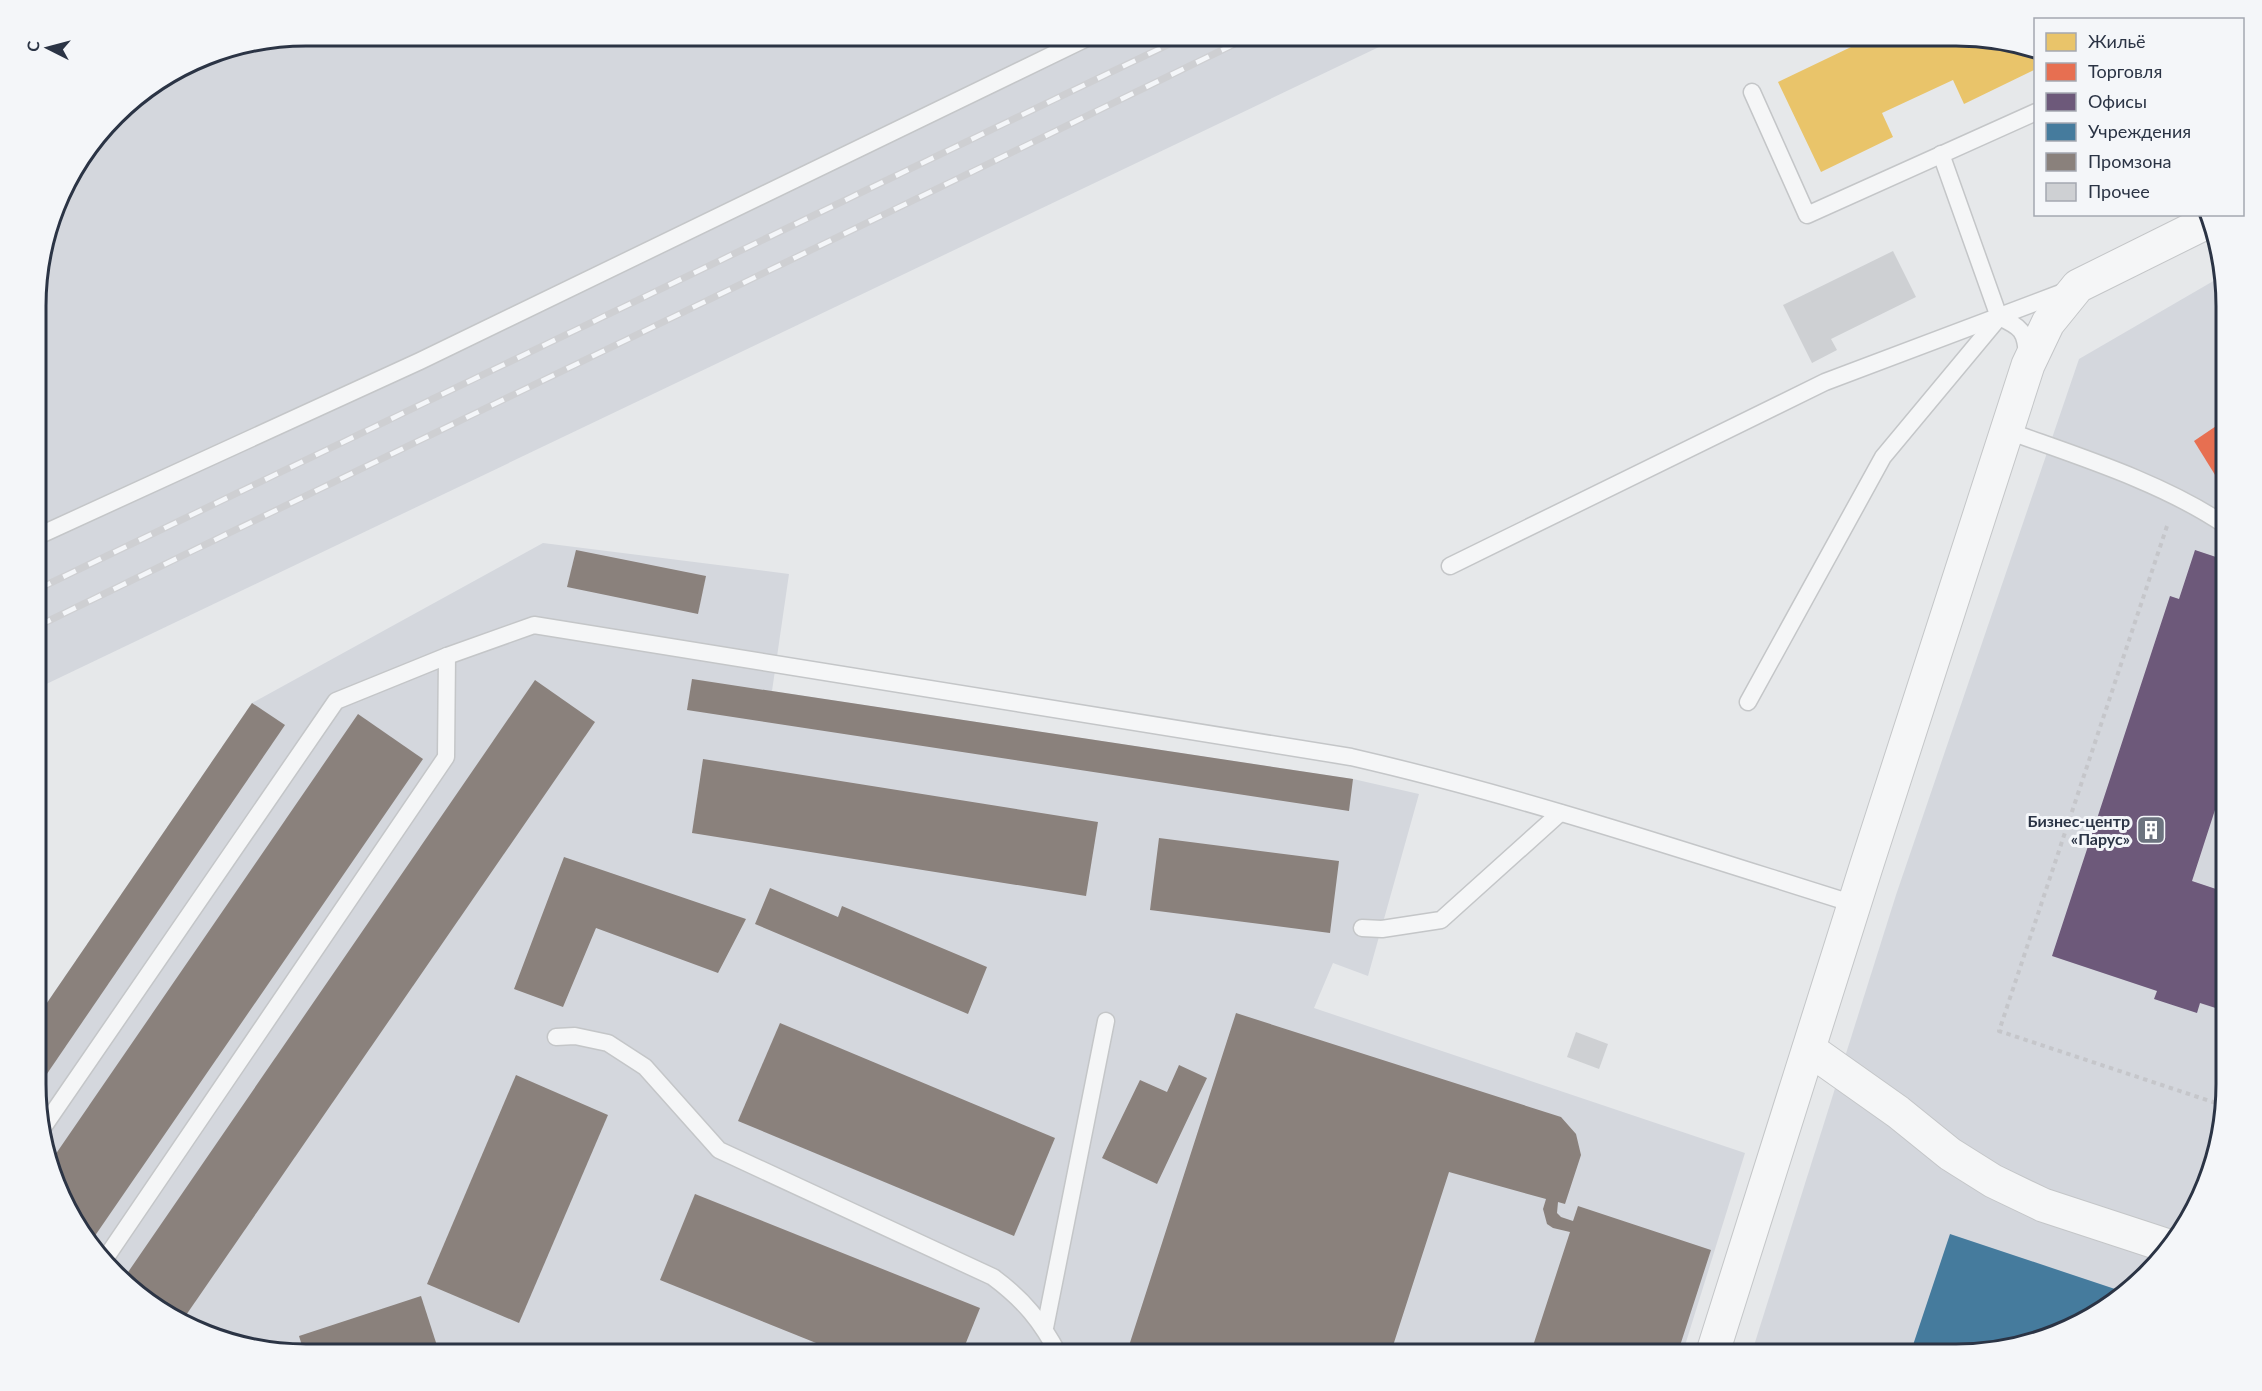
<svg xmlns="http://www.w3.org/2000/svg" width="2262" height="1391" viewBox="0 0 2262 1391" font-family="Lato,sans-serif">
  <rect width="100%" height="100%" fill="#e6e8ea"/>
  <g fill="#d4d7dd">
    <path d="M306 36H1402L38 688V271L64 186 128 103 203 56Z"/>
    <path d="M2222 276 2225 289V1102L2212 1171 2181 1235 2091 1319 1973 1354 1751 1355 1896 895 2079 359Z"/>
    <path d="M543 543 789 574 772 691 1353 779 1419 794 1368 976 1333 963 1314 1008 1745 1153 1682 1355H306L236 1346 156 1310 81 1235 38 1120V1016L252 703Z"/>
  </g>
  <path fill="#e9c46a" d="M1874 36H1956L2026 45 2036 63V69L1964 104 1953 80 1882 113 1893 137 1821 172 1778 82Z"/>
  <path fill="#e76f51" d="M2225 420V491L2194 441Z"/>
  <path fill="#6d597a" d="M2195 550 2225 560V588L2218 611 2225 614V779L2192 881 2225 892V1011L2200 1003 2197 1013 2154 999 2157 991 2052 956 2170 596 2179 599Z"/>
  <path fill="#457b9d" d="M1950 1234 2121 1291 2091 1319 1973 1354H1910Z"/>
  <g fill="#8a817c">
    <path d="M576 550 706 576 698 614 567 587Z"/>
    <path d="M692 679 1353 779 1349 811 687 710Z"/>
    <path d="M535 680 595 722 182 1321 156 1310 124 1278Z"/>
    <path d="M252 703 285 725 38 1087V1016Z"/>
    <path d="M358 714 423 759 90 1243 81 1235 53 1158Z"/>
    <path d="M703 759 1098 822 1086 896 692 833Z"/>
    <path d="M1159 838 1339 861 1330 933 1150 910Z"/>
    <path d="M564 857 746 919 718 973 596 928 563 1007 514 989Z"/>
    <path d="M770 888 838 917 842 906 987 967 968 1014 755 924Z"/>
    <path d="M1236 1013 1561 1117 1576 1134 1581 1155 1565 1204 1558 1202 1557 1213 1561 1217 1573 1221 1578 1206 1711 1250 1677 1355H1530L1570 1232 1553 1228 1547 1224 1543 1209 1546 1199 1449 1172 1390 1355H1126Z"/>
    <path d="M780 1023 1055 1138 1014 1236 738 1121Z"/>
    <path d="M1179 1065 1207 1078 1157 1184 1102 1158 1140 1080 1167 1092Z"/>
    <path d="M516 1075 608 1115 519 1323 427 1284Z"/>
    <path d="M695 1194 980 1308 961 1355H846L660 1280Z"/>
    <path d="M421 1296 440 1355H305L299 1336Z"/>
  </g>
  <g fill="#ced0d3">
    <path d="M1893 251 1916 297 1831 339 1837 350 1812 363 1783 305Z"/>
    <path d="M1576 1032 1608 1044 1599 1069 1567 1057Z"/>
  </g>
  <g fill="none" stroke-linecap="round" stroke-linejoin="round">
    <g stroke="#c4c6c8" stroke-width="19">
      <g id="lane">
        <path d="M1752 92 1807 215 2036 112"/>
        <path d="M1941 154 1999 317C2021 327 2026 331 2027 356"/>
        <path d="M2008 431C2080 457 2161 482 2225 525"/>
        <path d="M38 536 420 361 1091 36"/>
        <path d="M1450 566 1825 382 2066 291"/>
        <path d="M1748 702 1883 457 1997 320"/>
        <path d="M1362 928 1382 929 1441 920 1560 813"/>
        <path d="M556 1037 575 1036 608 1043 645 1067 719 1150 993 1277C1024 1300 1041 1321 1059 1355"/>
        <path d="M42 1129 336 701 447 656 534 625 1351 757C1521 796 1688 852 1854 904"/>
        <path d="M105 1259 446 757 447 656"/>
        <path d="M1045 1328 1106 1021"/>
      </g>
    </g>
    <g stroke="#c4c6c8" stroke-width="35">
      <g id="street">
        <path d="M1809 1049 1898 1112 1950 1154 1993 1181 2043 1205 2168 1246"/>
        <path d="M1712 1355 1866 867 2028 365 2048 323 2078 286 2205 223"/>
      </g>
    </g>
    <path stroke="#c5c6ca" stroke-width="4" stroke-dasharray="4.5 4.5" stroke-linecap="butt" d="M2167 526 1999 1031 2225 1106"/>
    <use href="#lane" stroke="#f5f6f7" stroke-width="16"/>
    <use href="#street" stroke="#f5f6f7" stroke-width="33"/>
    <g stroke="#cecfd2" stroke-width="7">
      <g id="rail">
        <path d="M38 589 1186 36"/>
        <path d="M38 626 1251 36"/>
      </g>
    </g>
    <use href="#rail" stroke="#f4f6f9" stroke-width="4.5" stroke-dasharray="14" stroke-linecap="butt"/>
  </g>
  <defs>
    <g id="building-square" transform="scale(1.5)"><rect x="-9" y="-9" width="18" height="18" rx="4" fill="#6c737f" stroke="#f4f6f9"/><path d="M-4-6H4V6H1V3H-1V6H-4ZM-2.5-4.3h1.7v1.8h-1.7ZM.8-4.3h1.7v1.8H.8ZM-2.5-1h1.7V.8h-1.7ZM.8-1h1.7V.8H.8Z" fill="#fff"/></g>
  </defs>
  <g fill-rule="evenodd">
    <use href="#building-square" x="2151" y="830"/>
  </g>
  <g text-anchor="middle" stroke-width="6" stroke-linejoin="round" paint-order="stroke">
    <g font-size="16" font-weight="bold" fill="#2b3445" stroke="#f4f6f9" text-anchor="end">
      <text x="2130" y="827">Бизнес-центр<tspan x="2130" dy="18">«Парус»</tspan></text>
    </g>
  </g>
  <path d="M0 0H2262V1391H0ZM306 46H1956A260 260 0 0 1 2216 306V1084A260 260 0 0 1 1956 1344H306A260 260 0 0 1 46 1084V306A260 260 0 0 1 306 46Z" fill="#f4f6f9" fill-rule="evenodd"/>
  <path fill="none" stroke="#2b3445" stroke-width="3" d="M306 46H1956A260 260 0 0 1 2216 306V1084A260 260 0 0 1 1956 1344H306A260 260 0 0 1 46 1084V306A260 260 0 0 1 306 46Z"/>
  <rect x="2034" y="18" width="210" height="198" fill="#f4f6f9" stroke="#a4a8b1" stroke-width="1.5"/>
  <rect x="2046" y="33" width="30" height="18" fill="#e9c46a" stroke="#a4a8b1" stroke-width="1.5"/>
  <text x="2088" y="48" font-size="18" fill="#2b3445">Жильё</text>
  <rect x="2046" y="63" width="30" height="18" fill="#e76f51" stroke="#a4a8b1" stroke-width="1.5"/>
  <text x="2088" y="78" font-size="18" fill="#2b3445">Торговля</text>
  <rect x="2046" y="93" width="30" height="18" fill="#6d597a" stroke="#a4a8b1" stroke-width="1.5"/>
  <text x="2088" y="108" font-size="18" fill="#2b3445">Офисы</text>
  <rect x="2046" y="123" width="30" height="18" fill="#457b9d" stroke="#a4a8b1" stroke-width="1.5"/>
  <text x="2088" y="138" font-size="18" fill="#2b3445">Учреждения</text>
  <rect x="2046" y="153" width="30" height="18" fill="#8a817c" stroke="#a4a8b1" stroke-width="1.5"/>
  <text x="2088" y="168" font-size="18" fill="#2b3445">Промзона</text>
  <rect x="2046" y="183" width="30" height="18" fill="#ced0d3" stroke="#a4a8b1" stroke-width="1.5"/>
  <text x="2088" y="198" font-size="18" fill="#2b3445">Прочее</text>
  <g transform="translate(48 48) rotate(276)" stroke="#f4f6f9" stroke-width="4.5" paint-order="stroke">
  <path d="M0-4.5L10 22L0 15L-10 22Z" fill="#2b3445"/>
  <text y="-9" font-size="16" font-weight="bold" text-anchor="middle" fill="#2b3445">С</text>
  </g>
</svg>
